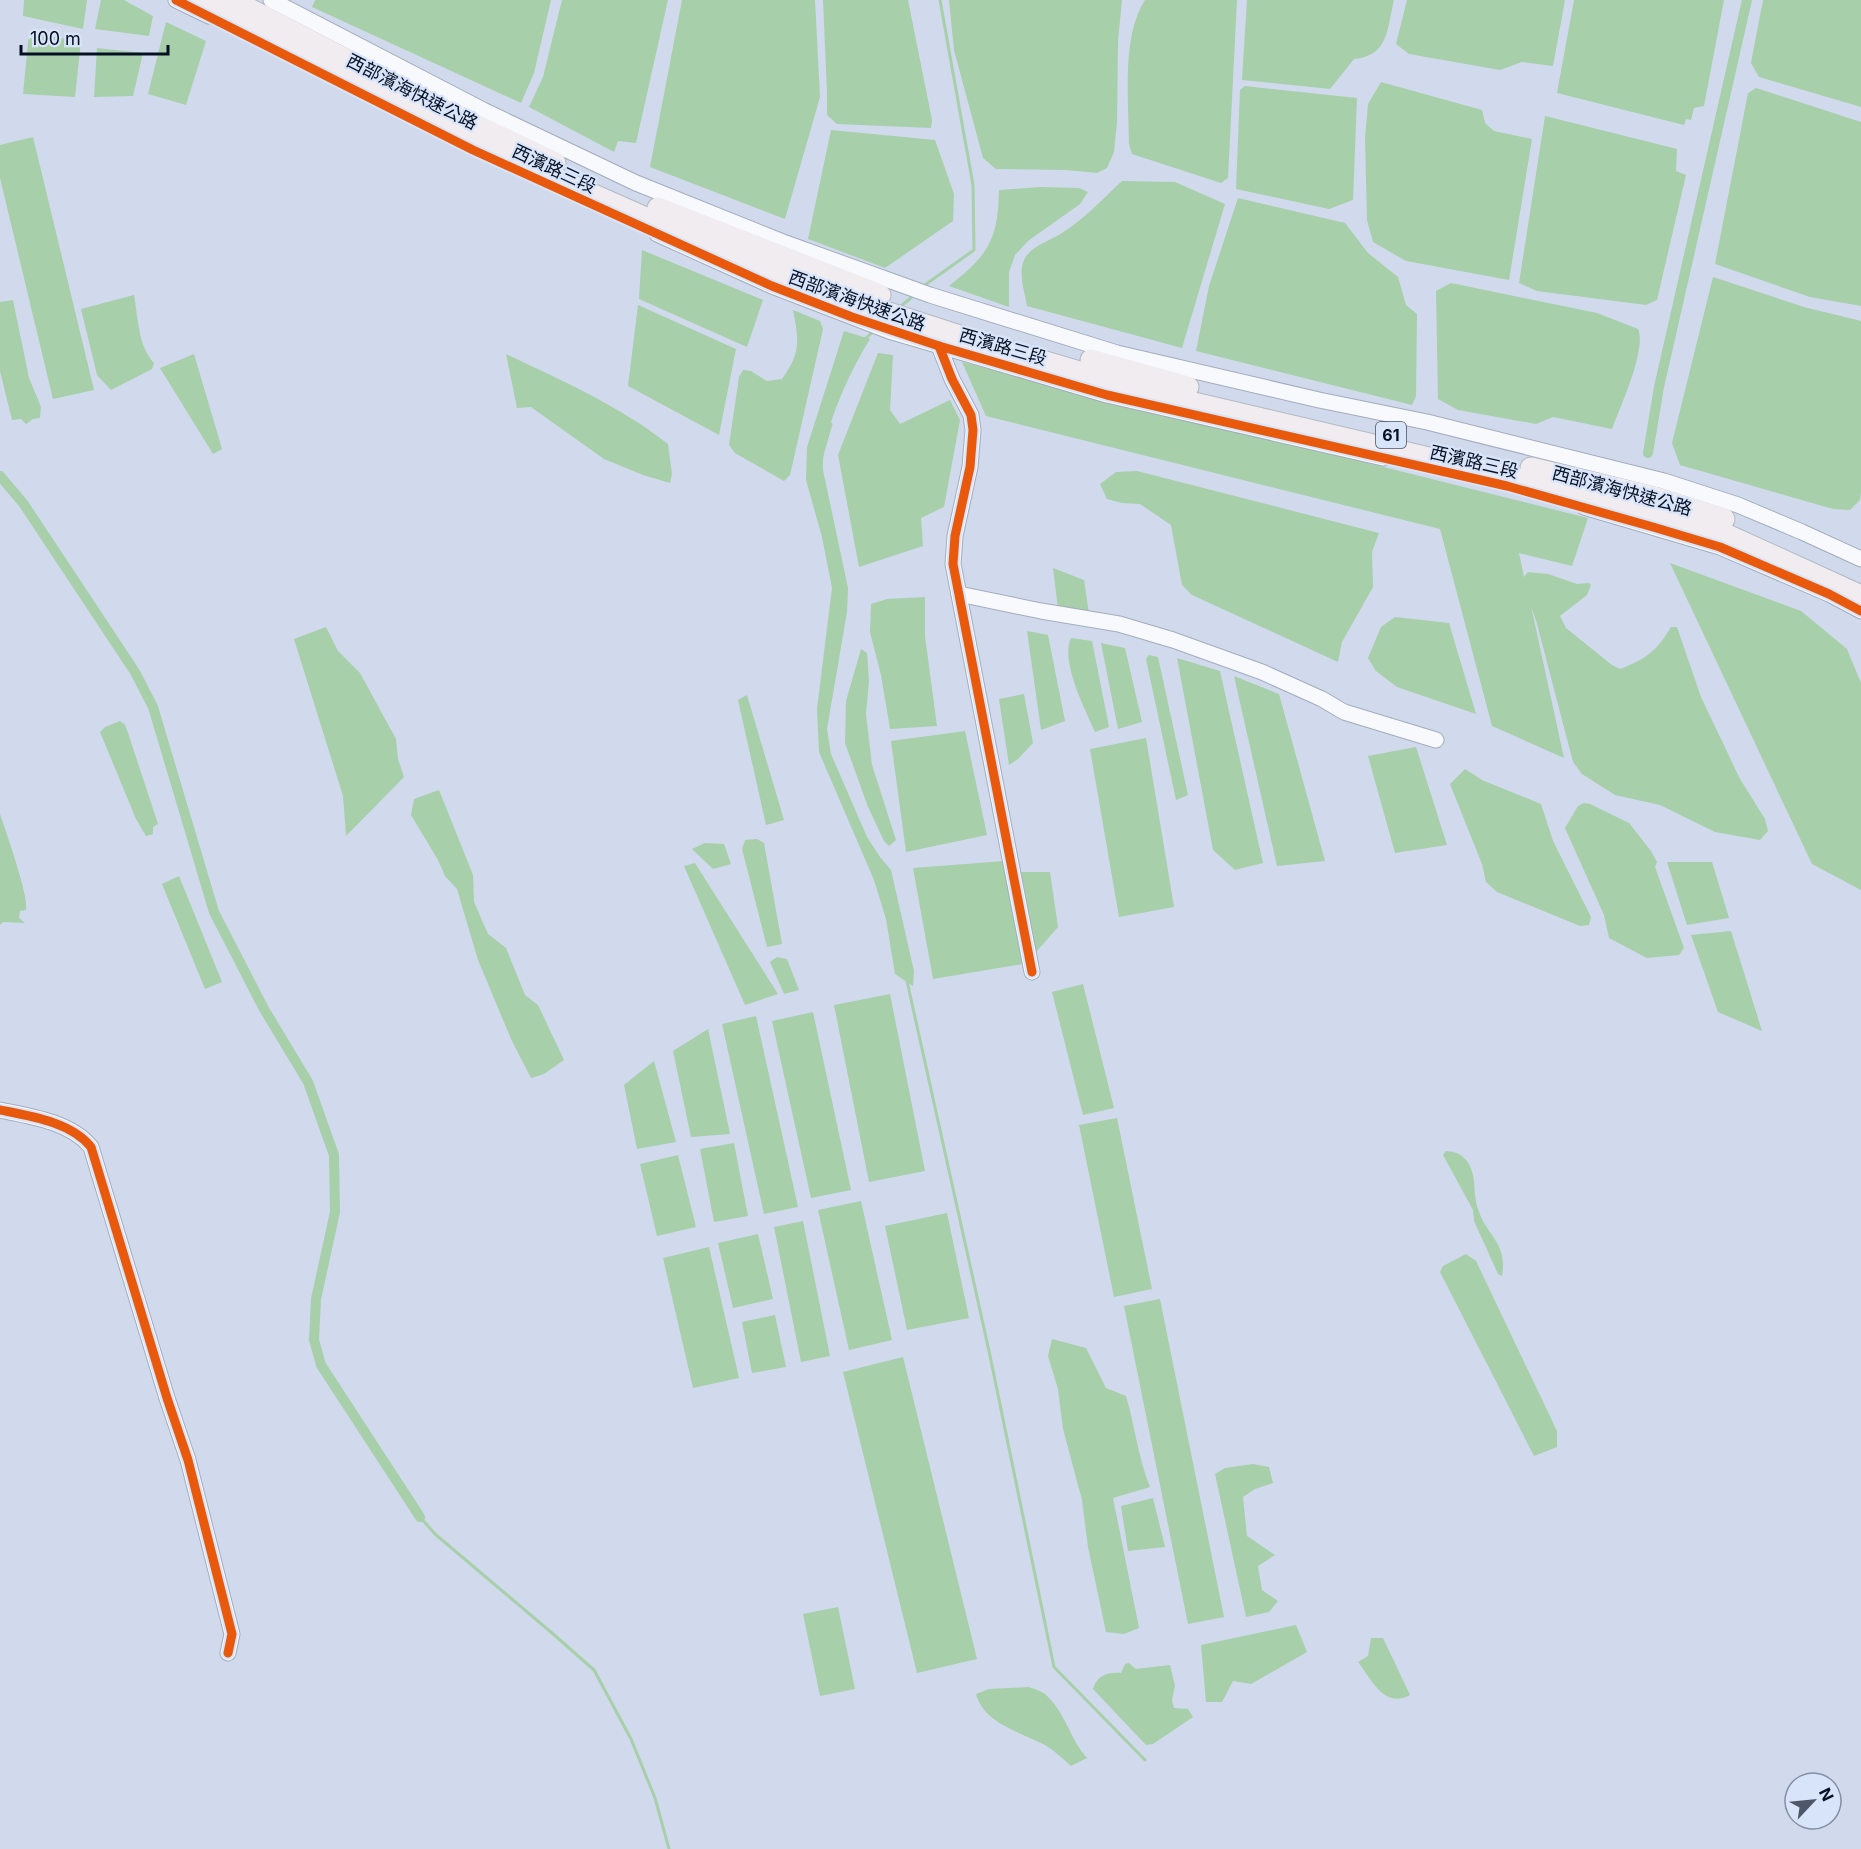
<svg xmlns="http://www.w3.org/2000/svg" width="1861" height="1849" viewBox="0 0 1861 1849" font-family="Inter,'Noto Sans TC',sans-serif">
  <rect width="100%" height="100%" fill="#d0daec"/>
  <g fill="#a7cfaa">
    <path d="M24 0H87L83 29 23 16Z"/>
    <path d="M101 0H124L153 16 149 36 95 29Z"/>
    <path d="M315 0H551L534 73 521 103 312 7Z"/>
    <path d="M562 0H668L636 143 618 141 614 152 529 107 543 77Z"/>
    <path d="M682 0H815L820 97 785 219 650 167Z"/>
    <path d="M823 0H908L932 120 931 128 837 124 827 115V92Z"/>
    <path d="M949 0H1122L1118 41 1117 122 1114 152 1107 168 1097 173 1066 170 996 169 983 158 954 50Z"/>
    <path d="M1145 0H1237L1228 178 1221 183 1132 154 1129 144C1129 101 1121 37 1145 0Z"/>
    <path d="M1247 0H1394C1387 28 1389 56 1354 59L1330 89 1242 80Z"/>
    <path d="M1407 0H1565L1553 66 1522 62 1500 70 1409 54 1396 44Z"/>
    <path d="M1574 0H1724L1704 106 1694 108 1691 120 1686 119 1684 125 1557 93Z"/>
    <path d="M1763 0H1861V107L1759 77 1751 63Z"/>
    <path d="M166 22 206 41 186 105 148 94Z"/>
    <path d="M29 33 81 41 75 97 23 94Z"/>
    <path d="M97 48 143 53 133 96 94 97Z"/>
    <path d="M1381 82 1482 110 1485 123 1494 131 1532 139 1509 280 1406 261 1373 242 1367 220 1365 138 1368 104Z"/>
    <path d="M1245 86 1357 98 1353 200 1329 209 1236 189 1240 90Z"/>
    <path d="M1756 88 1861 122V306L1810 297 1715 264 1748 93Z"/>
    <path d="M1545 116 1677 149 1676 171 1686 175 1657 300 1646 305 1537 291 1519 283Z"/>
    <path d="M831 130 935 140 954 194 953 221 885 268 808 239Z"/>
    <path d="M33 137 94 390 53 399 0 178V145Z"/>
    <path d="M1122 181 1175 182 1225 204 1182 348 1027 306C1025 292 1018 274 1024 260 1030 246 1050 241 1062 233 1084 219 1103 199 1122 181Z"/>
    <path d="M1041 187 1079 188 1088 192 1080 204 1028 241 1015 255 1009 272V307L949 286C988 255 998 241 999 190Z"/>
    <path d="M1238 198 1345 223 1368 253 1398 277 1406 305 1417 314 1416 396 1412 405 1196 351 1209 286Z"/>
    <path d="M642 250 763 300 747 347 639 299Z"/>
    <path d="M1713 277 1804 307 1861 321V491L1860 500 1850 510 1833 509 1680 465 1672 443Z"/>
    <path d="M1451 283 1597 313 1638 329C1647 349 1620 407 1612 429L1553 417 1536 424 1458 410 1438 399 1436 291Z"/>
    <path d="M134 295C138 317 138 346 154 363L152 369 111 390 97 375 81 309Z"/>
    <path d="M13 300 29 378 41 407 40 418 33 419 26 424 21 419 12 420 0 371V302Z"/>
    <path d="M638 305 736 349 719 435 628 386Z"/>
    <path d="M793 310 820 321 823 329 790 475 784 481 735 453 729 445 739 377 743 370 751 371 767 381 782 379C801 352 799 341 793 310Z"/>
    <path d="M844 331 870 339C850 371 821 432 823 470L848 588 847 612 827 729 831 754 867 837 880 857 891 870 914 971 913 986 895 974 886 919 874 880 819 752 817 709 832 588 822 537 806 480 807 447Z"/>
    <path d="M878 353 893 355 890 410 900 424 950 400 960 420 944 507 921 518 923 546 859 567 838 455Z"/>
    <path d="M194 354 222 449 213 454 160 368Z"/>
    <path d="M506 354C561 380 620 406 668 444L672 474 670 483 643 475 604 459 531 407 517 408Z"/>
    <path d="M962 362 1588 518 1572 566 1519 553 1524 577 1528 572 1548 574 1577 584 1589 583 1591 585 1587 595 1560 616 1566 628 1612 665 1620 669C1646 659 1657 651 1671 627H1677L1701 697 1740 779 1765 819 1768 831 1760 840 1715 832 1660 805 1615 795 1582 774 1573 762 1537 624 1531 606 1564 758 1492 726 1440 529 986 416Z"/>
    <path d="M1137 471 1379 533 1372 552 1373 587 1342 642 1338 662 1192 595 1182 585 1171 525 1140 504 1122 503 1107 499 1100 484 1116 472Z"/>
    <path d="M1670 563 1801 611 1847 649 1861 683V890L1812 864Z"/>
    <path d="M1053 568 1084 580 1089 614 1058 609Z"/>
    <path d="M925 597V636L937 726 890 729 881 675 870 632 871 604 887 599Z"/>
    <path d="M1395 617 1449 623 1476 714 1397 687 1376 671 1368 658 1381 627Z"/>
    <path d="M326 627 338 651 360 673 396 739 398 759 404 777 346 836 343 796 294 639Z"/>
    <path d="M1027 631 1048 635 1065 721 1041 730Z"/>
    <path d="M1071 638 1092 641 1109 727 1095 732C1085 709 1060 661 1071 638Z"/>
    <path d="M1101 643 1125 648 1142 722 1118 729Z"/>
    <path d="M861 649 867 653 869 681 866 714 872 765 896 840 889 846 884 841 868 807 845 743 846 701Z"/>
    <path d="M1149 655 1158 657 1188 795 1176 800 1146 659Z"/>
    <path d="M1177 658 1220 671 1263 863 1235 870 1213 850Z"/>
    <path d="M1234 676 1279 694 1325 861 1277 866Z"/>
    <path d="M1024 694 1033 743 1018 759 1009 765 999 699Z"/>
    <path d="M747 695 784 820 766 825 738 700Z"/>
    <path d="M120 721 125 725 128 733 158 824 153 827V834L146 836 136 819 100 732 105 727Z"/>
    <path d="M965 731 987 835 906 852 891 741Z"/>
    <path d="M1146 738 1174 907 1119 917 1090 749Z"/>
    <path d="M1416 747 1447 845 1395 853 1368 756Z"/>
    <path d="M1465 769 1482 780 1541 804 1553 841 1591 917 1589 925 1580 926 1497 892 1486 882 1482 864 1450 784Z"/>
    <path d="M439 790 473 875 474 902 488 934 506 948 525 995 538 1005 564 1060 544 1074 531 1078 511 1039 478 960 457 889 445 876 438 860 411 815 414 799Z"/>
    <path d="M1584 803 1590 804 1629 823 1651 851 1657 862 1655 867 1684 948 1679 955 1647 958 1609 938 1604 915 1565 828 1578 806Z"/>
    <path d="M0 814C5 829 30 899 26 910L20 911 19 918 25 923 3 922 0 925Z"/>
    <path d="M757 839 764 843 782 944 767 947 742 849 745 840Z"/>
    <path d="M705 843 724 844 731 864 713 869 692 849Z"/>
    <path d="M1004 861 1023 964 933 979 913 868Z"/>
    <path d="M1667 862H1712L1729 918 1687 925Z"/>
    <path d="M695 863 778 994 745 1005 684 866Z"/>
    <path d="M1021 872H1050L1058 927 1036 952Z"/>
    <path d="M179 876 222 982 205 989 162 884Z"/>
    <path d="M1731 931 1762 1031 1718 1012 1691 935Z"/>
    <path d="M777 957 787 959 799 990 784 994 770 962Z"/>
    <path d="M1083 984 1114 1108 1083 1115 1052 992Z"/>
    <path d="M890 994 925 1171 869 1182 834 1005Z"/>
    <path d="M813 1012 851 1190 811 1198 772 1021Z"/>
    <path d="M756 1016 798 1207 764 1214 722 1024Z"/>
    <path d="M708 1029 730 1134 691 1137 673 1051Z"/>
    <path d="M654 1061 676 1142 637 1149 624 1085Z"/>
    <path d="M1117 1118 1152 1289 1114 1297 1079 1125Z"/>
    <path d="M734 1143 748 1216 714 1222 700 1149Z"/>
    <path d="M1446 1151C1455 1152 1460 1153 1466 1160 1478 1175 1472 1192 1478 1209 1486 1236 1508 1242 1502 1276L1498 1274 1474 1221 1473 1210 1443 1155Z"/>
    <path d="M678 1155 696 1227 657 1236 640 1164Z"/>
    <path d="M861 1201 892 1340 849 1350 818 1210Z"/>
    <path d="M947 1213 969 1318 907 1330 885 1226Z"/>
    <path d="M803 1221 830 1356 801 1362 774 1227Z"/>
    <path d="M758 1234 773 1299 733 1308 718 1243Z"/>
    <path d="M709 1247 739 1378 693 1388 663 1258Z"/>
    <path d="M1466 1254 1476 1261 1557 1431V1447L1534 1456 1440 1272 1443 1266Z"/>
    <path d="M1160 1299 1224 1617 1188 1624 1124 1306Z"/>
    <path d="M775 1315 786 1367 752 1373 742 1322Z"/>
    <path d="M1052 1339 1086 1348 1106 1388 1126 1396C1135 1426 1138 1458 1150 1487L1113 1498 1139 1628 1124 1634 1106 1632 1088 1547 1082 1500 1063 1429 1058 1389 1048 1356Z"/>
    <path d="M903 1357 977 1659 917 1673 843 1372Z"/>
    <path d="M1253 1464 1269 1467 1273 1483 1255 1489 1243 1497 1247 1536 1275 1555 1258 1566 1262 1590 1278 1601 1269 1612 1246 1617 1215 1474 1225 1468Z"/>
    <path d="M1153 1498 1165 1547 1128 1551 1121 1506Z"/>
    <path d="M838 1607 855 1689 820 1696 803 1614Z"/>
    <path d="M1296 1625 1307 1652 1251 1684 1233 1681 1222 1702H1206L1201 1645Z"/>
    <path d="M1371 1638H1383L1410 1695C1384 1709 1372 1680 1358 1662L1368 1656Z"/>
    <path d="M1129 1663 1136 1669 1170 1665 1175 1686 1172 1700 1174 1708 1188 1709 1193 1717 1153 1744 1146 1745 1093 1689C1097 1675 1108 1672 1121 1673L1125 1664Z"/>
    <path d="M1029 1687C1034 1689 1042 1691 1046 1695 1065 1712 1070 1739 1087 1758L1071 1766C1063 1759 1055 1751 1045 1745 1021 1732 984 1724 976 1694L989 1689Z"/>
  </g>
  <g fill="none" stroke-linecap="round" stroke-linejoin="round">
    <g stroke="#a7cfaa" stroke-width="3">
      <path d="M922 287 974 250 973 185 940 0"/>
      <path d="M900 307 913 296"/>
      <path d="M865 339 875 330"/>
      <path d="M822 455 831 424"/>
      <path d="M907 981 989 1351 1054 1667 1145 1760"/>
      <path d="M420 1517 435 1534 552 1633 594 1670 631 1739 655 1798 669 1849"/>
    </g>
    <g stroke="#a7cfaa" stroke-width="10">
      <path d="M1648 453 1659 387 1747 0"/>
      <path d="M0 476 23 503 135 672 153 707 214 912 264 1009 308 1082 334 1155 335 1212 316 1299 314 1340 321 1365 420 1517"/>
    </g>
    <g stroke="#a2acbd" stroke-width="17">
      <g id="minor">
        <path d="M176 0 209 16"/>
        <path d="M271 0 485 111 636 183 783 242 930 295 1117 353 1319 400 1427 422 1664 481 1738 505 1802 532 1861 559"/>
        <path d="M657 234 772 286 889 331 1107 395 1383 458"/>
        <path d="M939 346 952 379 971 415 973 430 970 467 955 536 953 564 1032 972"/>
        <path d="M1584 507 1720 547 1829 594 1861 611"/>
        <path d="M959 594 1041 611 1119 624 1173 640 1262 672 1322 699 1344 712 1436 740"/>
        <path d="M0 1110C30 1116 71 1122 91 1147L167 1398 188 1460 232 1634 228 1653"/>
      </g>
    </g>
    <g stroke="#b3b9c3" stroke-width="23">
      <g id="highway">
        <path d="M198 0 424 116 510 158 714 248 867 306 975 341 1147 392 1510 477 1725 534 1861 596"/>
        <path d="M232 0 424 100 555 163"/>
        <path d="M658 208 880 295"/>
        <path d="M1091 360 1188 387"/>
        <path d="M1531 468 1654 497 1724 519"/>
      </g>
    </g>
    <use href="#minor" stroke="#f8f9fc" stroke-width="15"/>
    <use href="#highway" stroke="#f1ecef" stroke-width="21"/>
    <g stroke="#d7e4fa" stroke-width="13">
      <g id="cycleway">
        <path d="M176 0 473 150 772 286 852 317 939 346 1107 395 1507 486 1653 527 1720 547 1829 594 1861 611"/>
        <path d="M939 346 952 379 971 415 973 430 970 467 955 536 953 564 1032 972"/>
        <path d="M0 1110C30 1116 71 1122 91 1147L167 1398 188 1460 232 1634 228 1653"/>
      </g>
    </g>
    <use href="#cycleway" stroke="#e8590c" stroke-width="9"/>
  </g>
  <g text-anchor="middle" stroke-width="4.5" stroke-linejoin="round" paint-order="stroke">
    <rect fill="#d7e4fa" stroke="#455064" stroke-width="1.5" x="1376" y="422" width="30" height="26" rx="4.5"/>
    <g font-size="16" font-weight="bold" fill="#061023">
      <text x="1391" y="441">61</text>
    </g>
    <g font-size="18" fill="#061023" stroke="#d7e4fa">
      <text transform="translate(412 92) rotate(27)" y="6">西部濱海快速公路</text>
      <text transform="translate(554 169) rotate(25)" y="6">西濱路三段</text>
      <text transform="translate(857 301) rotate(20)" y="6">西部濱海快速公路</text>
      <text transform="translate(1003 347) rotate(16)" y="6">西濱路三段</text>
      <text transform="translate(1474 462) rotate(13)" y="6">西濱路三段</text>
      <text transform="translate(1622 491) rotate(15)" y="6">西部濱海快速公路</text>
    </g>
  </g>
  <g transform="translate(1813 1801) rotate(64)"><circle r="28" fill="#d7e4fa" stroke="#838fa4" stroke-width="1.5"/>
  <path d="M0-4.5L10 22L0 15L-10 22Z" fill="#4d5769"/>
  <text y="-9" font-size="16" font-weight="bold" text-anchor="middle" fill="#061023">N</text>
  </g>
  <path d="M21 45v9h147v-9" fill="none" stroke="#061023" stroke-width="3"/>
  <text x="30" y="45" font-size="18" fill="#061023" stroke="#d7e4fa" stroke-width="4.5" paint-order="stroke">100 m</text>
</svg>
